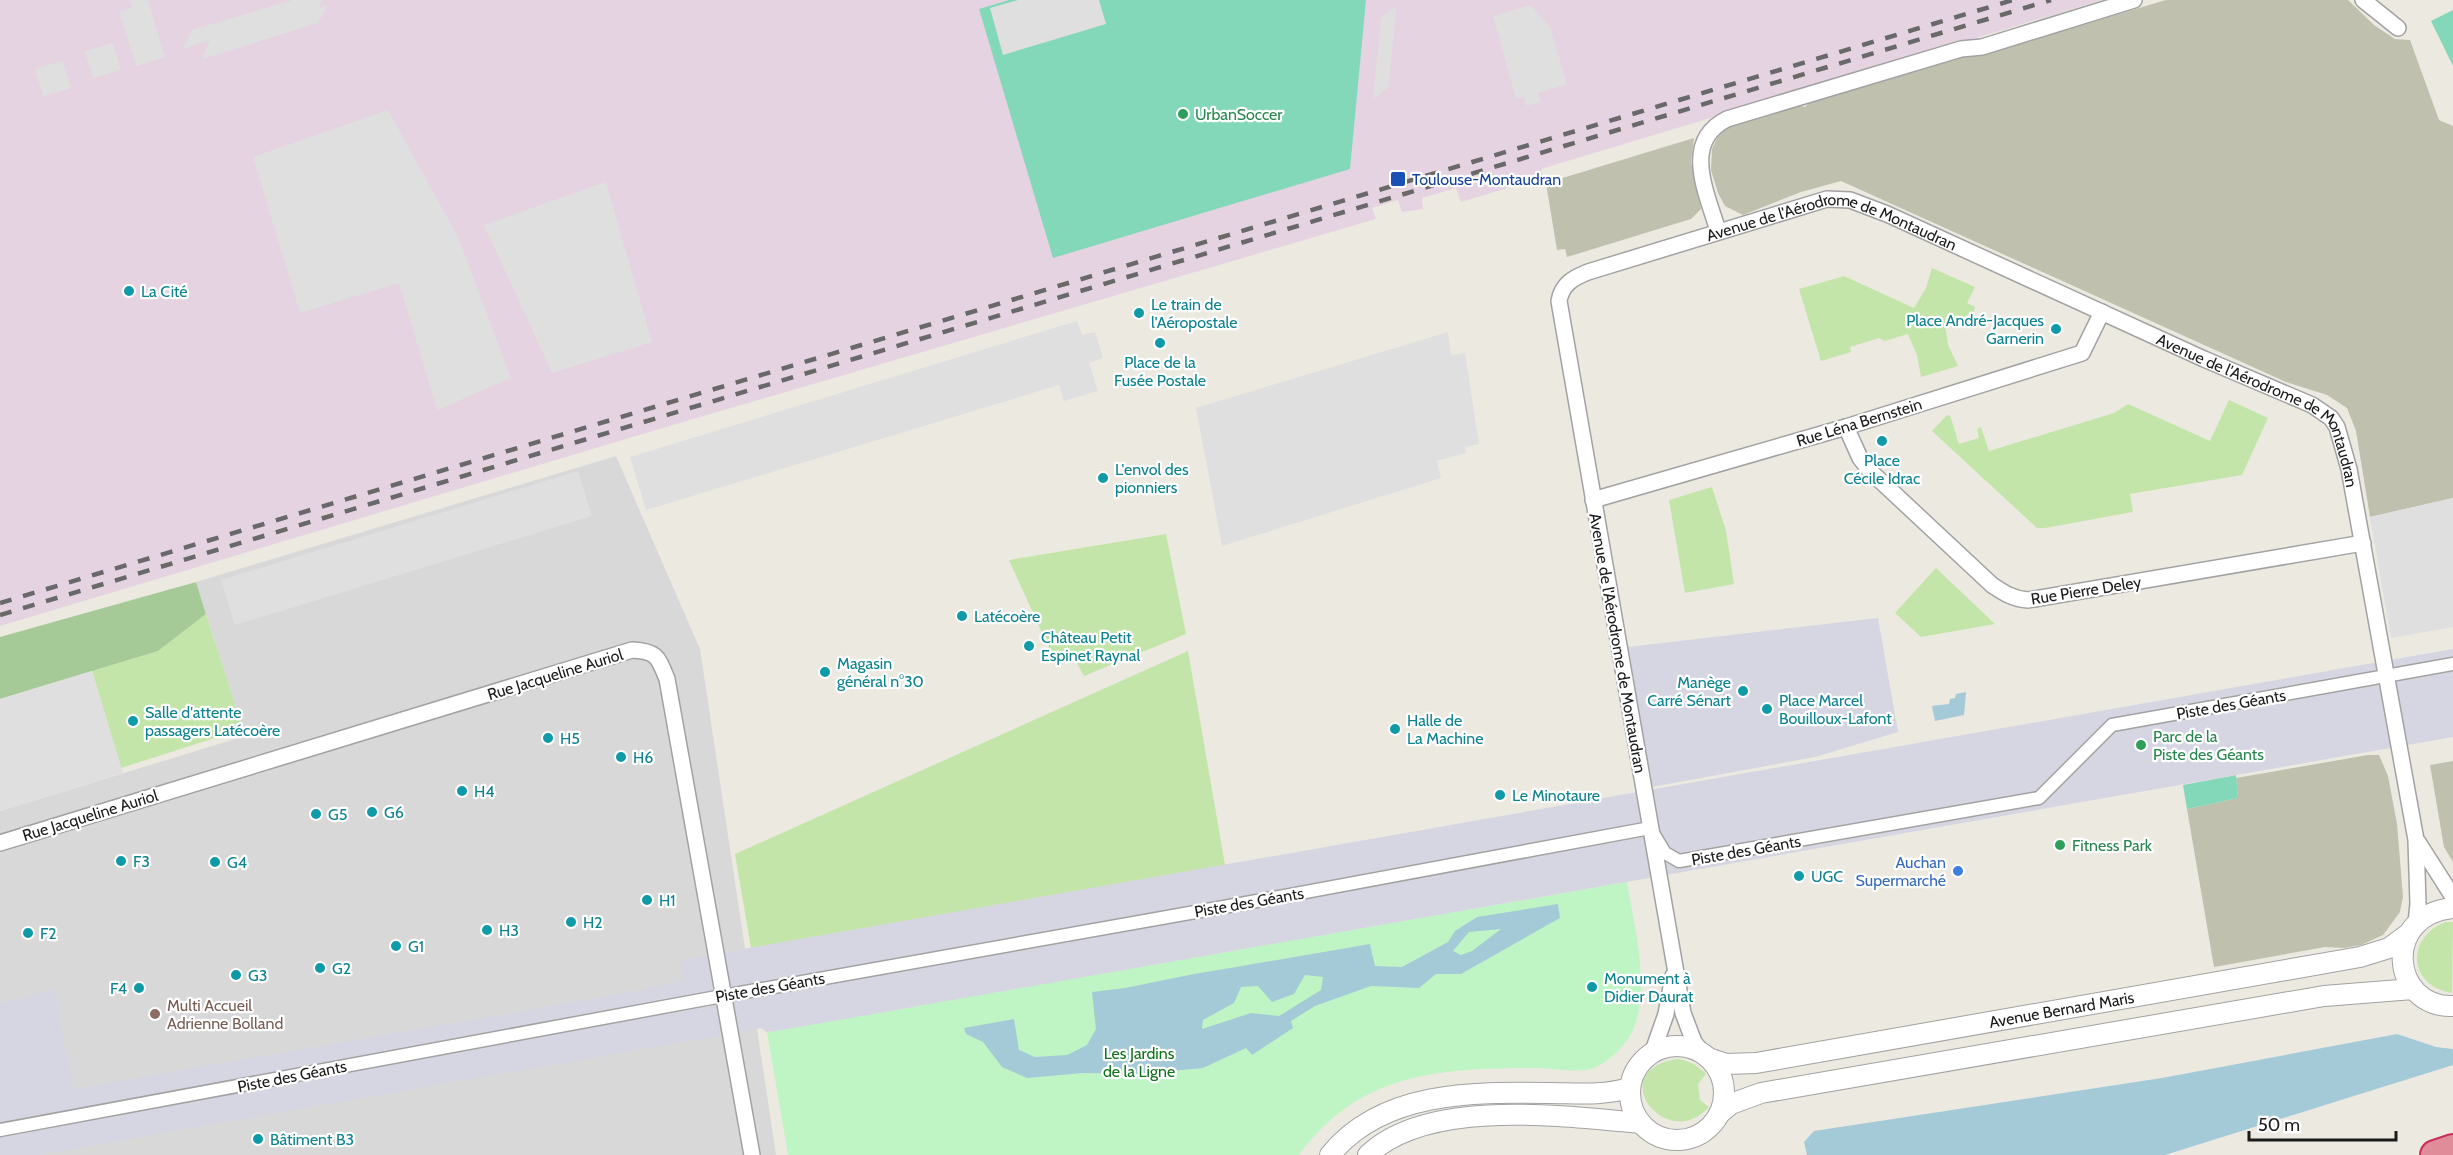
<svg xmlns="http://www.w3.org/2000/svg" width="2453" height="1155" viewBox="0 0 2453 1155" font-family="Cabin,sans-serif">
  <rect width="100%" height="100%" fill="#ece9e1"/>
  <path fill="#d9d8d8" d="M616 456 700 649 776 1155H0V811L245 736 196 582Z"/>
  <path fill="#e5d3e1" d="M0 0H2102L1541 169 1543 177 1461 202 1456 188 1422 198 1423 209 1402 212 1398 200 1372 208 1376 219 666 427 0 626Z"/>
  <g fill="#bfc0ad">
    <path d="M2166 0H2348L2374 25 2395 39 2410 40 2439 120 2453 126V498L2370 517 2356 431 2347 408 2327 395 2286 382 1841 181 1801 192 1743 215 1725 206 1718 193 1711 170 1712 149 1719 134 1731 124 1796 105 1805 107 1812 100 1961 56 1981 55Z"/>
    <path d="M1694 138 1691 162 1701 209 1691 219 1567 257 1565 249 1557 250 1546 183Z"/>
    <path d="M2368 755H2379L2388 776 2397 824 2403 897 2400 912 2383 935 2361 945 2344 948 2325 947 2214 967 2187 809 2238 798 2236 778Z"/>
    <path d="M2453 761V862L2444 847 2430 765Z"/>
  </g>
  <g fill="#c4e5a9">
    <path d="M1932 268 1975 287 1967 303 1975 307 1973 314 1945 323 1948 345 1958 366 1921 377 1917 355 1908 334 1885 341 1879 338 1850 347 1851 352 1821 361 1799 289 1844 276 1914 308 1926 288Z"/>
    <path d="M2229 400 2268 418 2242 475 2130 494 2133 512 2045 528H2037L1932 431 1946 416 1950 415 1959 444 1979 438 1977 429 1981 427 1989 451 2114 413 2128 404 2210 441Z"/>
    <path d="M1712 487 1726 531 1734 584 1685 593 1669 500Z"/>
    <path d="M1166 534 1186 634 1084 676 1070 650 1054 659 1009 560Z"/>
    <path d="M1936 568 1995 624 1921 637 1895 613Z"/>
    <path d="M206 614 243 729 121 768 92 671 158 651Z"/>
    <path d="M1188 651 1225 865 751 948 735 854Z"/>
    <path d="M2446 922H2453L2452 993C2408 986 2405 937 2446 922Z"/>
    <path d="M1678 1059C1690 1061 1697 1065 1706 1074L1698 1084 1700 1100 1709 1107C1666 1155 1602 1069 1678 1059Z"/>
  </g>
  <path fill="#a5ca98" d="M196 582 206 614 158 651 0 699V637Z"/>
  <path fill="#bff5c5" d="M1627 882C1634 925 1651 989 1633 1030 1627 1044 1608 1063 1594 1068 1578 1074 1549 1067 1531 1068 1435 1069 1360 1073 1299 1155H788L767 1032Z"/>
  <g fill="#83d8ba">
    <path d="M1009 0H1366L1350 169 1053 258 979 9Z"/>
    <path d="M2453 10V66L2431 21Z"/>
    <path d="M2236 775 2238 798 2187 809 2183 785Z"/>
  </g>
  <g fill="#dfdfdf">
    <path d="M129 0H148L165 57 136 66 119 12 132 8Z"/>
    <path d="M293 0H322L319 8 328 5 318 23 202 59 210 40 183 49 192 30Z"/>
    <path d="M1018 0H1099L1106 24 1003 55 990 8Z"/>
    <path d="M1530 5 1550 27 1567 84 1538 93 1541 102 1526 106 1524 97 1516 99 1493 16Z"/>
    <path d="M1396 6 1389 87 1373 99 1381 18Z"/>
    <path d="M113 43 121 70 93 78 85 51Z"/>
    <path d="M63 61 71 88 43 96 35 69Z"/>
    <path d="M388 110 459 239 511 378 437 410 399 283 300 313 253 157Z"/>
    <path d="M606 182 652 342 552 373 484 225Z"/>
    <path d="M1077 321 1082 335 1095 332 1103 358 1089 363 1098 391 1064 401 1059 385 646 510 630 457Z"/>
    <path d="M1448 332 1451 355 1465 353 1479 444 1465 447 1466 453 1437 461 1441 478 1222 546 1196 408Z"/>
    <path d="M578 471 592 516 235 625 221 580Z"/>
    <path d="M2453 498V627L2391 638 2370 517Z"/>
    <path d="M92 671 123 773 0 811V699Z"/>
  </g>
  <g fill="#d6d6e2">
    <path d="M1878 618 1898 732 1815 757 1652 787 1628 647Z"/>
    <path d="M2453 649V737L782 1030 767 1032 761 1028 752 1030 38 1155H0V1004L54 988 73 1089 626 993 683 980 681 960Z"/>
  </g>
  <g fill="#a4cad8" fill-rule="evenodd">
    <path d="M1966 692 1964 715 1935 721 1932 706 1949 704 1950 699 1955 698 1956 694Z"/>
    <path d="M1558 904 1560 918 1461 974H1436L1419 988 1371 986 1315 1006 1291 1021 1293 1028 1252 1055 1246 1048 1203 1068 1138 1074 1083 1073 1027 1078 1002 1067 983 1042 966 1034 964 1028 1014 1019 1019 1050 1035 1057 1067 1055 1087 1045 1096 1029 1092 992 1125 988 1189 975 1370 944 1375 966 1402 967 1448 942 1455 931 1477 917ZM1501 929 1472 951 1461 955 1453 951 1469 932ZM1305 975 1323 977 1321 990 1279 1016 1251 1013 1202 1029 1203 1020 1234 1003 1241 987 1258 986 1272 1002 1294 994Z"/>
    <path d="M2397 1034 2436 1047 2453 1049V1065L2165 1155H1807L1804 1142 1814 1131 2162 1078Z"/>
  </g>
  <g fill="none" stroke-linecap="round" stroke-linejoin="round">
    <g stroke="#a2a2a2" stroke-width="15">
      <path id="pedestrian" d="M0 1130 706 999 1246 903 1650 828 1665 853 1679 861 2039 798 2112 725 2453 664"/>
    </g>
    <g stroke="#a2a2a2" stroke-width="18">
      <g id="minor">
        <path d="M2363 0 2398 28"/>
        <path d="M1718 231C1707 193 1681 142 1727 119L1961 49 1982 47 2134 0"/>
        <path d="M1846 427 1860 458 1871 472 1992 585C2004 593 2013 599 2028 600L2363 543"/>
        <path d="M1593 500 1846 427 2082 353 2102 312"/>
        <path d="M2418 842 2453 897"/>
        <path d="M0 843 632 650C657 651 658 657 667 679L752 1155"/>
        <path d="M1653 1051 1666 1014 1673 976"/>
        <path id="s1" d="M1702 1052 1694 1042 1683 1013 1559 301C1562 284 1573 278 1588 272L1827 199 1850 200 1887 214 2204 359 2312 405 2331 418 2337 427 2349 469 2416 840 2418 904 2416 923"/>
      </g>
    </g>
    <g stroke="#a2a2a2" stroke-width="22">
      <g id="tertiary">
        <path d="M2453 908C2381 915 2391 1008 2453 1006"/>
        <circle cx="1677" cy="1093" r="47"/>
        <path id="s2" d="M1711 1059 1726 1064 1756 1063 2360 957 2389 948 2408 934"/>
        <path d="M1719 1114 1731 1104 1761 1093 2324 996 2413 989"/>
        <path d="M1330 1155C1382 1091 1472 1092 1547 1093 1576 1093 1601 1096 1629 1088"/>
        <path d="M1368 1155C1427 1098 1564 1116 1640 1123"/>
      </g>
    </g>
    <g stroke="#cb2d5e" stroke-width="32">
      <path id="motorway" d="M2435 1155 2453 1149"/>
    </g>
    <use href="#pedestrian" stroke="#fff" stroke-width="12"/>
    <use href="#minor" stroke="#fff" stroke-width="15"/>
    <use href="#tertiary" stroke="#fff" stroke-width="20"/>
    <use href="#motorway" stroke="#e08c99" stroke-width="28"/>
    <g stroke="#696969" stroke-width="4.5" stroke-dasharray="12 12" stroke-linecap="butt">
      <path d="M0 603 2013 0"/>
      <path d="M0 615 2051 0"/>
    </g>
  </g>
  <g fill="#2e9e5b" stroke="#fff" stroke-width="2">
    <circle cx="1183" cy="114" r="6"/>
    <circle cx="2141" cy="745" r="6"/>
    <circle cx="2060" cy="845" r="6"/>
  </g>
  <rect fill="#1a4fb4" stroke="#fff" stroke-width="2" x="1390" y="171" width="16" height="16" rx="3"/>
  <g fill="#0f9aa8" stroke="#fff" stroke-width="2">
    <circle cx="129" cy="291" r="6"/>
    <circle cx="1139" cy="313" r="6"/>
    <circle cx="2056" cy="329" r="6"/>
    <circle cx="1160" cy="343" r="6"/>
    <circle cx="1882" cy="441" r="6"/>
    <circle cx="1103" cy="478" r="6"/>
    <circle cx="962" cy="616" r="6"/>
    <circle cx="1029" cy="646" r="6"/>
    <circle cx="825" cy="672" r="6"/>
    <circle cx="1743" cy="691" r="6"/>
    <circle cx="1767" cy="709" r="6"/>
    <circle cx="133" cy="721" r="6"/>
    <circle cx="1395" cy="729" r="6"/>
    <circle cx="548" cy="738" r="6"/>
    <circle cx="621" cy="757" r="6"/>
    <circle cx="462" cy="791" r="6"/>
    <circle cx="1500" cy="795" r="6"/>
    <circle cx="372" cy="812" r="6"/>
    <circle cx="316" cy="814" r="6"/>
    <circle cx="121" cy="861" r="6"/>
    <circle cx="215" cy="862" r="6"/>
    <circle cx="1799" cy="876" r="6"/>
    <circle cx="647" cy="900" r="6"/>
    <circle cx="571" cy="922" r="6"/>
    <circle cx="487" cy="930" r="6"/>
    <circle cx="28" cy="933" r="6"/>
    <circle cx="396" cy="946" r="6"/>
    <circle cx="320" cy="968" r="6"/>
    <circle cx="236" cy="975" r="6"/>
    <circle cx="1592" cy="987" r="6"/>
    <circle cx="139" cy="988" r="6"/>
    <circle cx="258" cy="1139" r="6"/>
  </g>
  <circle fill="#3f7fe0" stroke="#fff" stroke-width="2" cx="1958" cy="871" r="6"/>
  <circle fill="#8d6e63" stroke="#fff" stroke-width="2" cx="155" cy="1014" r="6"/>
  <g text-anchor="middle" stroke-width="4.5" stroke-linejoin="round" paint-order="stroke">
    <g font-size="16" fill="#27864d" stroke="#fff" text-anchor="start">
      <text x="1195" y="120">UrbanSoccer</text>
      <text x="2153" y="742">Parc de la<tspan x="2153" dy="18">Piste des Géants</tspan></text>
      <text x="2072" y="851">Fitness Park</text>
    </g>
    <g font-size="16" fill="#164399" stroke="#fff" text-anchor="start">
      <text x="1412" y="185">Toulouse-Montaudran</text>
    </g>
    <g font-size="16" fill="#1b1b1b" stroke="#fff">
      <text dy="6" stroke="none"><textPath href="#s1" startOffset="1066">Avenue de l'Aérodrome de Montaudran</textPath></text>
      <text dy="6" stroke="none"><textPath href="#s1" startOffset="1552">Avenue de l'Aérodrome de Montaudran</textPath></text>
      <text transform="translate(1859 422) rotate(-17)" y="6">Rue Léna Bernstein</text>
      <text transform="translate(2086 590) rotate(-9)" y="6">Rue Pierre Deley</text>
      <text transform="translate(1618 643) rotate(80)" y="6">Avenue de l'Aérodrome de Montaudran</text>
      <text transform="translate(555 674) rotate(-17)" y="6">Rue Jacqueline Auriol</text>
      <text transform="translate(2231 704) rotate(-10)" y="6">Piste des Géants</text>
      <text transform="translate(90 815) rotate(-17)" y="6">Rue Jacqueline Auriol</text>
      <text transform="translate(1746 850) rotate(-10)" y="6">Piste des Géants</text>
      <text transform="translate(1249 902) rotate(-10)" y="6">Piste des Géants</text>
      <text transform="translate(770 987) rotate(-10)" y="6">Piste des Géants</text>
      <text dy="6" stroke="none"><textPath href="#s2" startOffset="356">Avenue Bernard Maris</textPath></text>
      <text transform="translate(292 1076) rotate(-11)" y="6">Piste des Géants</text>
    </g>
    <g font-size="16" fill="#0d838f" stroke="#fff" text-anchor="start">
      <text x="141" y="297">La Cité</text>
      <text x="1151" y="310">Le train de<tspan x="1151" dy="18">l'Aéropostale</tspan></text>
      <text x="2044" y="326" text-anchor="end">Place André-Jacques<tspan x="2044" dy="18">Garnerin</tspan></text>
      <text x="1160" y="368" text-anchor="middle">Place de la<tspan x="1160" dy="18">Fusée Postale</tspan></text>
      <text x="1882" y="466" text-anchor="middle">Place<tspan x="1882" dy="18">Cécile Idrac</tspan></text>
      <text x="1115" y="475">L'envol des<tspan x="1115" dy="18">pionniers</tspan></text>
      <text x="974" y="622">Latécoère</text>
      <text x="1041" y="643">Château Petit<tspan x="1041" dy="18">Espinet Raynal</tspan></text>
      <text x="837" y="669">Magasin<tspan x="837" dy="18">général n°30</tspan></text>
      <text x="1731" y="688" text-anchor="end">Manège<tspan x="1731" dy="18">Carré Sénart</tspan></text>
      <text x="1779" y="706">Place Marcel<tspan x="1779" dy="18">Bouilloux-Lafont</tspan></text>
      <text x="145" y="718">Salle d'attente<tspan x="145" dy="18">passagers Latécoère</tspan></text>
      <text x="1407" y="726">Halle de<tspan x="1407" dy="18">La Machine</tspan></text>
      <text x="560" y="744">H5</text>
      <text x="633" y="763">H6</text>
      <text x="474" y="797">H4</text>
      <text x="1512" y="801">Le Minotaure</text>
      <text x="384" y="818">G6</text>
      <text x="328" y="820">G5</text>
      <text x="133" y="867">F3</text>
      <text x="227" y="868">G4</text>
      <text x="1811" y="882">UGC</text>
      <text x="659" y="906">H1</text>
      <text x="583" y="928">H2</text>
      <text x="499" y="936">H3</text>
      <text x="40" y="939">F2</text>
      <text x="408" y="952">G1</text>
      <text x="332" y="974">G2</text>
      <text x="248" y="981">G3</text>
      <text x="1604" y="984">Monument à<tspan x="1604" dy="18">Didier Daurat</tspan></text>
      <text x="127" y="994" text-anchor="end">F4</text>
      <text x="270" y="1145">Bâtiment B3</text>
    </g>
    <g font-size="16" fill="#366cbe" stroke="#fff" text-anchor="end">
      <text x="1946" y="868">Auchan<tspan x="1946" dy="18">Supermarché</tspan></text>
    </g>
    <g font-size="16" fill="#785e54" stroke="#fff" text-anchor="start">
      <text x="167" y="1011">Multi Accueil<tspan x="167" dy="18">Adrienne Bolland</tspan></text>
    </g>
    <g font-size="16" fill="#11721c" stroke="#fff">
      <text x="1139" y="1059">Les Jardins<tspan x="1139" dy="18">de la Ligne</tspan></text>
    </g>
  </g>
  <path d="M2249 1131v9h147v-9" fill="none" stroke="#1b1b1b" stroke-width="3"/>
  <text x="2258" y="1131" font-size="18" fill="#1b1b1b" stroke="#ffffff" stroke-width="4.5" paint-order="stroke">50 m</text>
</svg>
